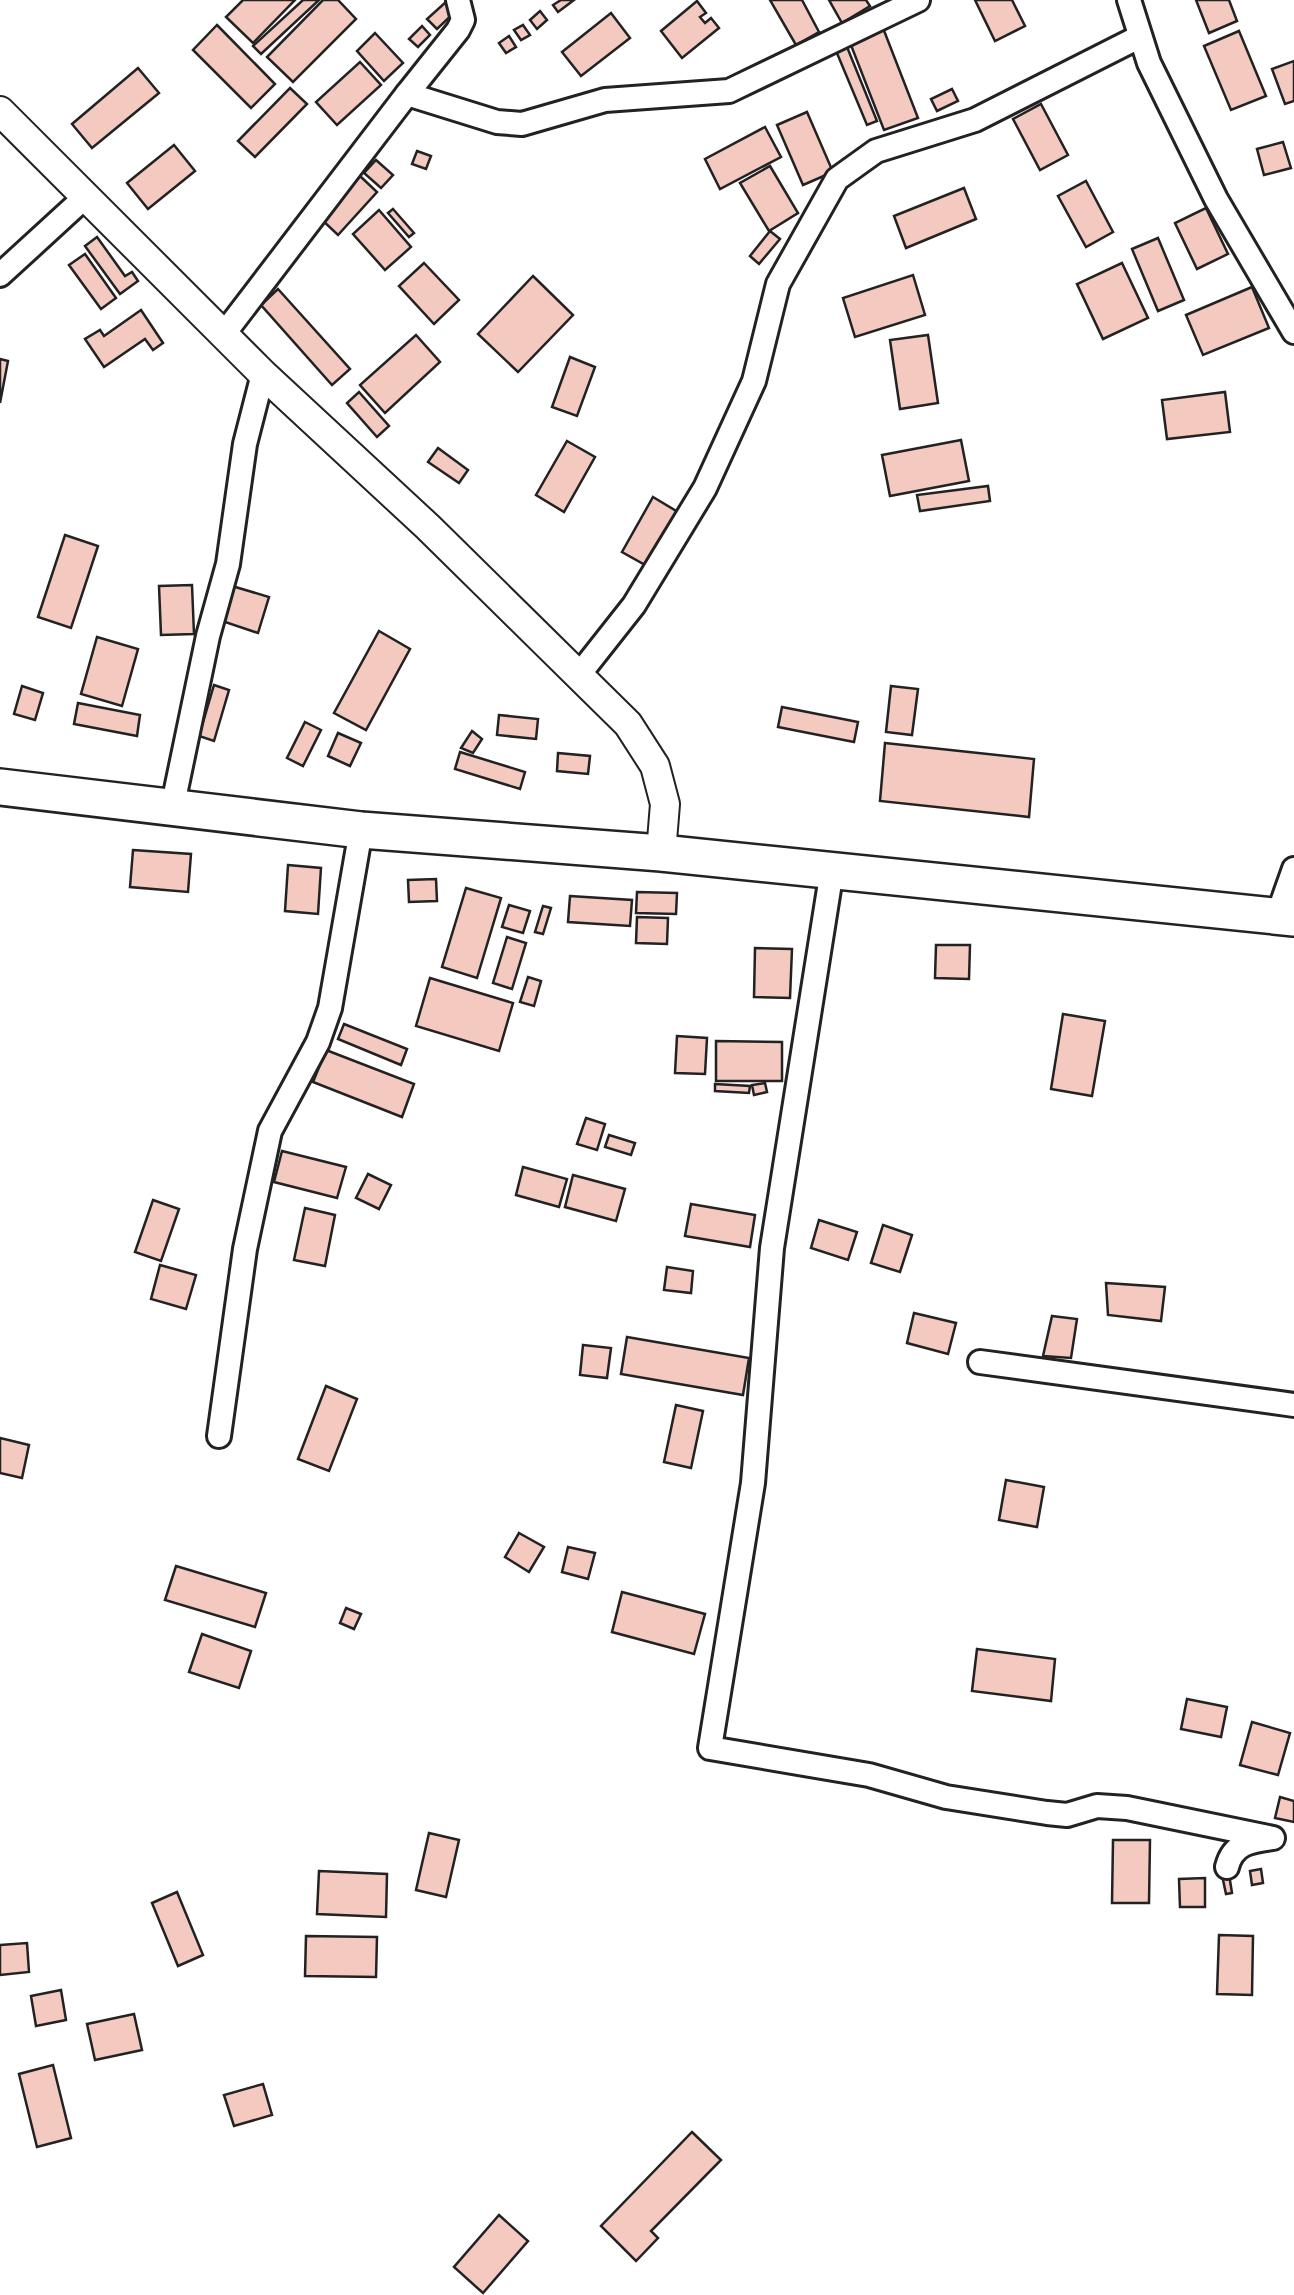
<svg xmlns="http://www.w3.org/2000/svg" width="1294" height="2295" viewBox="0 0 1294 2295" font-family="Overpass,sans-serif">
  <rect width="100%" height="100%" fill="#fff"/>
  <g fill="#f3c9c0" stroke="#222" stroke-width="2.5">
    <path d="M243 0H295L253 43 226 17Z"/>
    <path d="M303 0H319L261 54 253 46Z"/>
    <path d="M323 0H338L356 19 293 82 267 57Z"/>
    <path d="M561 0H574L558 12 553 5Z"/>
    <path d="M770 0H802L819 32 796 45Z"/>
    <path d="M829 0H866L870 6 842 23Z"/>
    <path d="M975 0H1012L1025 26 995 41Z"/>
    <path d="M1196 0H1229L1237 21 1209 33Z"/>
    <path d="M447 1 456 11 437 29 427 19Z"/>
    <path d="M697 1 706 13 700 17 705 23 711 18 719 28 682 58 661 31Z"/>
    <path d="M540 11 547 20 537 29 530 20Z"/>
    <path d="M611 13 630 38 581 76 562 52Z"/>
    <path d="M217 25 275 84 251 108 193 50Z"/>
    <path d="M523 25 530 35 521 40 514 30Z"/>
    <path d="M422 26 430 35 418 47 409 39Z"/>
    <path d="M883 28 918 118 884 130 849 40Z"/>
    <path d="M1239 31 1266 96 1231 110 1204 46Z"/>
    <path d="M375 33 403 63 384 81 357 51Z"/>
    <path d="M509 36 516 47 506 53 499 43Z"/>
    <path d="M845 42 877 121 867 125 834 46Z"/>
    <path d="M1294 61V101L1285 104 1272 69Z"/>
    <path d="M360 62 381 85 337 125 316 102Z"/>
    <path d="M138 68 159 93 92 148 72 124Z"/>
    <path d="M290 88 307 104 255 157 238 141Z"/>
    <path d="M952 89 958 101 937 111 931 99Z"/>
    <path d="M1041 104 1068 155 1040 170 1013 119Z"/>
    <path d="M807 112 833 172 803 185 777 125Z"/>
    <path d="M765 127 781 157 720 189 705 159Z"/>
    <path d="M1283 142 1291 168 1264 175 1257 149Z"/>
    <path d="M174 145 195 171 148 209 127 183Z"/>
    <path d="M417 151 431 156 426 169 412 164Z"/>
    <path d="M376 160 393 175 381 188 364 173Z"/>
    <path d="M770 166 798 213 769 231 740 183Z"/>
    <path d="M360 176 377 192 338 235 321 219Z"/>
    <path d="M1086 181 1113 232 1086 247 1058 196Z"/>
    <path d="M964 188 976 219 906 248 894 216Z"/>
    <path d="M1206 208 1228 254 1197 269 1175 223Z"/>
    <path d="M393 209 414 233 409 237 388 213Z"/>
    <path d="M379 210 411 247 385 270 353 234Z"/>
    <path d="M770 231 780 239 759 264 750 256Z"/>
    <path d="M97 237 125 276 132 272 138 281 120 294 85 246Z"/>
    <path d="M1158 238 1184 300 1158 311 1132 249Z"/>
    <path d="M85 254 116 298 101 309 69 265Z"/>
    <path d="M424 263 459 300 434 324 399 286Z"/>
    <path d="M1122 263 1148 318 1103 339 1077 284Z"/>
    <path d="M913 275 925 315 855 337 843 298Z"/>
    <path d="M533 276 573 315 518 372 478 334Z"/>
    <path d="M1252 287 1269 328 1203 355 1186 315Z"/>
    <path d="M278 289 350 369 332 385 261 305Z"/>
    <path d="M141 310 163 343 153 350 145 339 104 367 85 339 100 330 104 336Z"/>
    <path d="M416 335 440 362 385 413 360 385Z"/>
    <path d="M928 335 938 403 900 409 890 340Z"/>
    <path d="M570 357 595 367 577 416 552 407Z"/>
    <path d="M0 359 8 361 0 403Z"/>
    <path d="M359 392 389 426 377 437 347 403Z"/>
    <path d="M1225 392 1230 432 1167 439 1162 400Z"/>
    <path d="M961 440 969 481 890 496 882 455Z"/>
    <path d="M567 441 595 457 564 512 536 495Z"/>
    <path d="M438 448 468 470 459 483 428 462Z"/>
    <path d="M988 486 990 501 920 511 917 495Z"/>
    <path d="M653 497 678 512 647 566 622 552Z"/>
    <path d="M65 535 98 546 71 628 38 617Z"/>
    <path d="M192 585 194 634 161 635 159 586Z"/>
    <path d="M232 586 269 597 258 633 222 621Z"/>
    <path d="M379 631 410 649 366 730 334 713Z"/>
    <path d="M97 637 138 649 122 706 81 694Z"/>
    <path d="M214 685 229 690 214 741 199 736Z"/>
    <path d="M22 686 43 693 35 720 14 714Z"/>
    <path d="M891 686 918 689 912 735 886 732Z"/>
    <path d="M78 703 140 715 137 736 74 724Z"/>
    <path d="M782 707 858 722 854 742 778 727Z"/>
    <path d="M499 715 538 719 536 739 497 735Z"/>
    <path d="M305 722 321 730 303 766 287 758Z"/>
    <path d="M472 731 482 739 473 753 461 748Z"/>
    <path d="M338 733 361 743 350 766 328 756Z"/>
    <path d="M885 743 1034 759 1029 817 880 801Z"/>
    <path d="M460 752 525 772 520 789 455 769Z"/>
    <path d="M558 753 590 756 588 774 557 771Z"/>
    <path d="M133 850 191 854 188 892 130 887Z"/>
    <path d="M288 865 321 868 318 914 285 911Z"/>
    <path d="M436 879 437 901 409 902 408 880Z"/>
    <path d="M466 888 501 898 477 978 442 967Z"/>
    <path d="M637 892 677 893 676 914 636 913Z"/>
    <path d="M570 896 632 900 630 926 568 922Z"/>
    <path d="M509 905 530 911 523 933 502 927Z"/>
    <path d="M543 906 551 908 543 934 535 932Z"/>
    <path d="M637 917 668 918 667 944 636 943Z"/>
    <path d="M507 937 526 943 512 989 493 983Z"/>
    <path d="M936 945H970L969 979 935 978Z"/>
    <path d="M755 948 792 949 790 998 754 997Z"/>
    <path d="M528 977 541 981 534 1006 520 1002Z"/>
    <path d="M430 978 513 1003 499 1051 416 1026Z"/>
    <path d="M1063 1014 1105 1021 1092 1096 1051 1089Z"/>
    <path d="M344 1024 407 1049 401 1065 338 1039Z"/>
    <path d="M677 1036 707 1038 705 1074 675 1073Z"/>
    <path d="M716 1041 782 1042V1081H716Z"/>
    <path d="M326 1050 414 1084 402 1117 313 1082Z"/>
    <path d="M765 1083 767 1092 754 1095 752 1085Z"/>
    <path d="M715 1084 750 1086 749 1093 715 1091Z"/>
    <path d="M586 1118 605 1124 597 1150 577 1144Z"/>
    <path d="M609 1135 635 1143 631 1155 605 1147Z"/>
    <path d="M282 1151 346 1167 337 1198 274 1182Z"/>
    <path d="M523 1167 567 1179 559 1207 516 1195Z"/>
    <path d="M368 1174 391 1185 379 1209 356 1198Z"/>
    <path d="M573 1175 625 1189 616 1221 565 1207Z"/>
    <path d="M153 1200 179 1209 161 1261 135 1252Z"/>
    <path d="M691 1204 755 1215 750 1247 685 1236Z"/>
    <path d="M305 1208 335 1215 325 1266 294 1260Z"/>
    <path d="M819 1220 857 1232 848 1260 811 1248Z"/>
    <path d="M883 1225 912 1235 900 1272 871 1263Z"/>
    <path d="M160 1265 196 1275 186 1309 151 1299Z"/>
    <path d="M667 1267 693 1271 691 1293 664 1290Z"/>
    <path d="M1106 1283 1165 1287 1161 1321 1108 1315Z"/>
    <path d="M914 1313 956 1323 948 1354 907 1343Z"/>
    <path d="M1052 1316 1077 1319 1071 1358 1043 1356Z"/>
    <path d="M627 1337 749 1358 743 1395 621 1374Z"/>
    <path d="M583 1345 611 1348 607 1378 580 1375Z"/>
    <path d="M326 1386 357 1399 329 1471 298 1459Z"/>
    <path d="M676 1405 703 1411 691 1468 664 1462Z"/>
    <path d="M0 1438 29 1445 22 1478 0 1473Z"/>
    <path d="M1006 1480 1044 1487 1037 1527 999 1520Z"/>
    <path d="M519 1533 544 1547 529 1572 505 1557Z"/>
    <path d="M568 1547 595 1553 588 1579 562 1572Z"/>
    <path d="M176 1566 266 1593 255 1627 165 1600Z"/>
    <path d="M622 1592 705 1614 694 1654 612 1632Z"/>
    <path d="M346 1608 361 1614 354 1629 340 1623Z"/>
    <path d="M202 1634 251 1651 239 1688 189 1672Z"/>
    <path d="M977 1649 1055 1659 1051 1701 972 1691Z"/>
    <path d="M1187 1699 1227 1707 1221 1737 1181 1729Z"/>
    <path d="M1252 1722 1290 1733 1278 1775 1240 1765Z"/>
    <path d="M1280 1797 1294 1801V1822L1275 1818Z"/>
    <path d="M429 1833 459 1840 446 1897 416 1890Z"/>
    <path d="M1113 1840H1150L1149 1903H1112Z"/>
    <path d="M1261 1869 1263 1883 1252 1885 1250 1871Z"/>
    <path d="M319 1871 387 1874 386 1917 317 1914Z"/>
    <path d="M1229 1874 1232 1893 1226 1894 1222 1875Z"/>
    <path d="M1205 1878V1907H1180L1179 1879Z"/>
    <path d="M177 1892 203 1955 178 1966 152 1903Z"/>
    <path d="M1219 1935 1253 1936 1252 1995 1217 1994Z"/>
    <path d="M306 1936 377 1937 376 1977 305 1976Z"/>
    <path d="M27 1943 29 1972 0 1975V1945Z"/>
    <path d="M61 1990 66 2020 36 2026 31 1996Z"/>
    <path d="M134 2014 142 2050 95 2060 87 2024Z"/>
    <path d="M53 2065 71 2138 37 2147 19 2074Z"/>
    <path d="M263 2084 272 2115 234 2126 224 2095Z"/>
    <path d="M692 2132 721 2160 651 2231 658 2238 636 2261 601 2226Z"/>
    <path d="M499 2215 528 2241 483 2293 454 2267Z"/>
  </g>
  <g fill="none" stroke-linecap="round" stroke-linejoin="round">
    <g stroke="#222" stroke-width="28">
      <g id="minor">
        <path d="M1129 0 1149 63 1216 199 1294 332"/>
        <path d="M407 94 458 30 463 20 458 0"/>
        <path d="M0 275 84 198"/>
        <path d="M223 335 407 94 497 122 522 124 605 100 729 91 918 0"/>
        <path d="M578 676 634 605 705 488 754 381 778 284 837 179 876 151 975 120 1139 37"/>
        <path d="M172 809 208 636 228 564 245 444 263 374"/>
        <path d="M832 870 772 1248 753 1483 710 1748 869 1775 946 1797 1047 1813 1067 1815 1097 1806 1127 1808 1273 1838C1251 1841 1233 1843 1227 1867"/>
        <path d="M1277 917 1294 869"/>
        <path d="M980 1362 1294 1405"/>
        <path d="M219 1436 245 1249 270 1131 318 1042 330 1008 361 830"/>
      </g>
    </g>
    <g stroke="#222" stroke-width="32">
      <path id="tertiary" d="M0 111 263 374 428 527 628 724 655 766 665 804 661 853"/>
    </g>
    <g stroke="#222" stroke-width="40">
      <path id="primary" d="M0 787 361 830 661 853 1294 918"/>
    </g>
    <use href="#minor" stroke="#fff" stroke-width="22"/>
    <use href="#tertiary" stroke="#fff" stroke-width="28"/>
    <use href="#primary" stroke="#fff" stroke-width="35"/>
  </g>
</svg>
